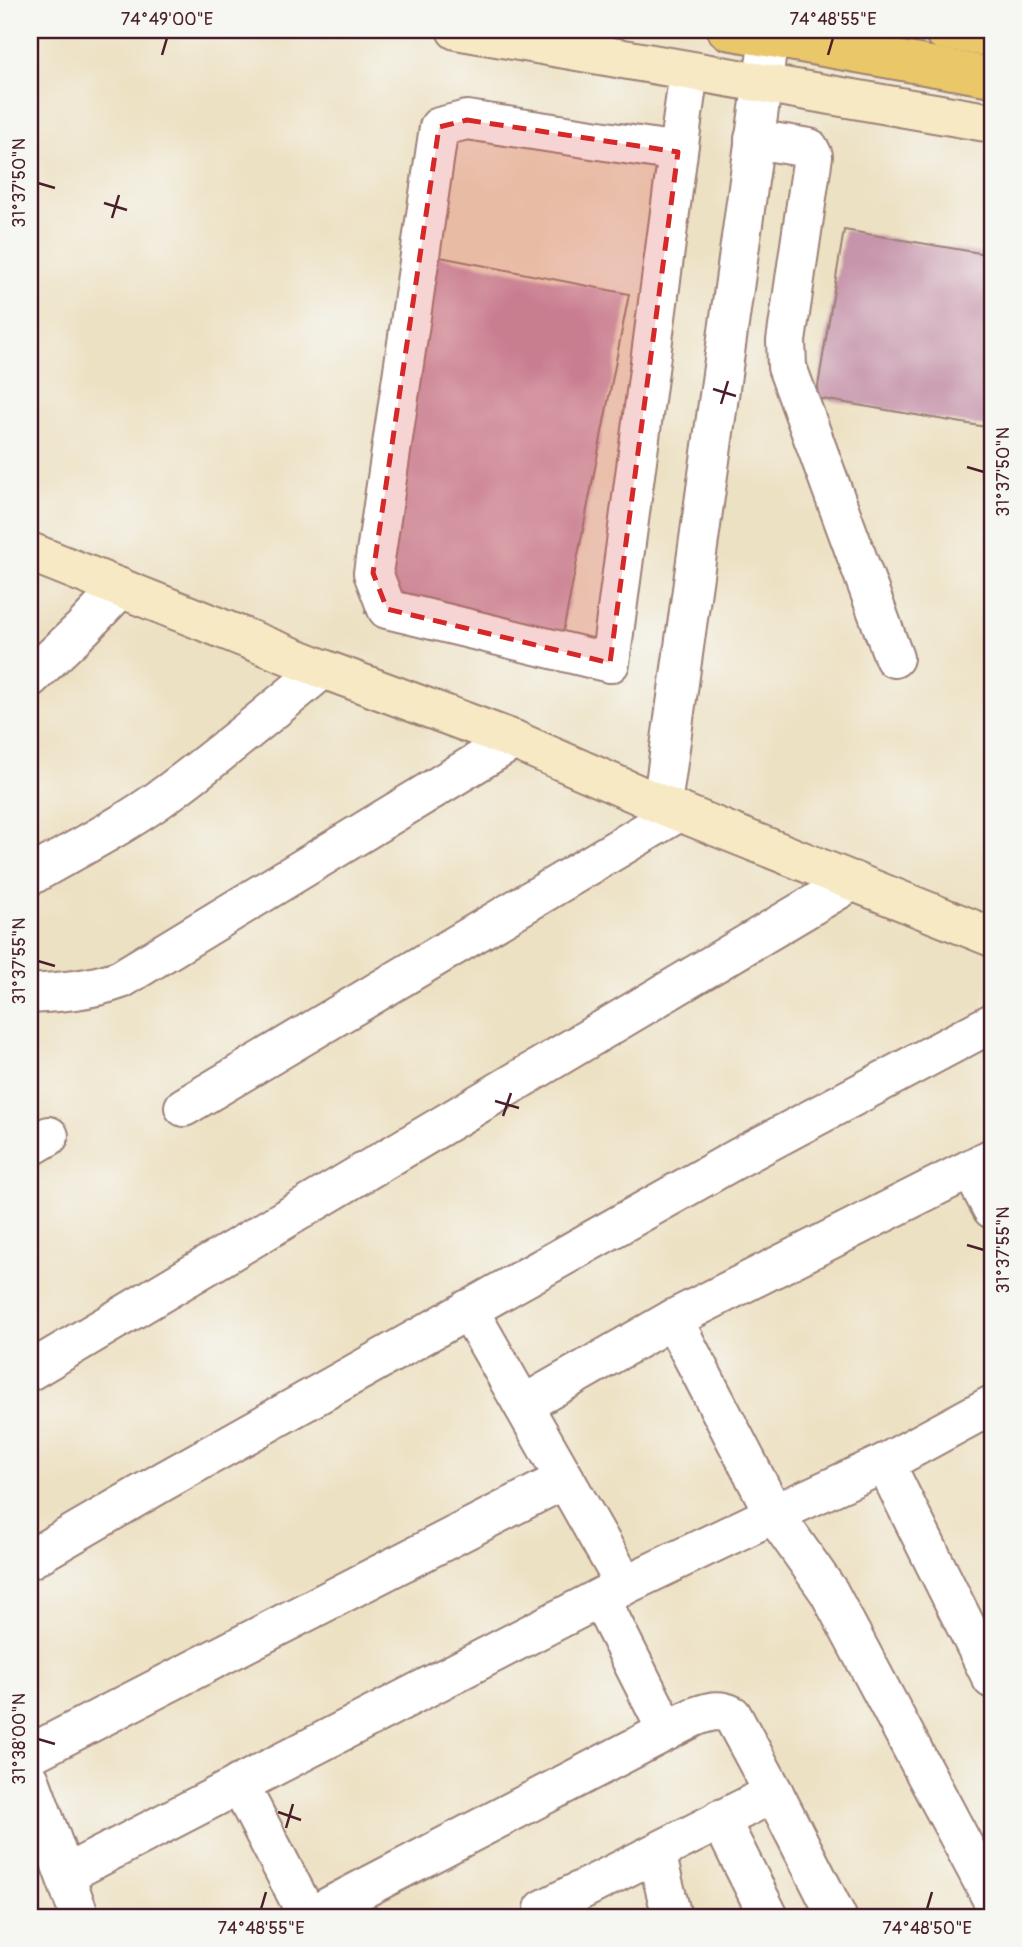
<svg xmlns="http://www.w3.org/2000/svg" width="1022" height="1947" viewBox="0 0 1022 1947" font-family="Pangolin,sans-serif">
  <rect width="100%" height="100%" fill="#f6f6f2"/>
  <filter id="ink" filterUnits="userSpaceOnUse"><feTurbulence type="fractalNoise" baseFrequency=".0143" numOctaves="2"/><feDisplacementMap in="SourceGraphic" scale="14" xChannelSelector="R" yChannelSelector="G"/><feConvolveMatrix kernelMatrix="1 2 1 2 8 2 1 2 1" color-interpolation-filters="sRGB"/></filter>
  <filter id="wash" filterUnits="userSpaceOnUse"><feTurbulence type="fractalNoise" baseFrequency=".00686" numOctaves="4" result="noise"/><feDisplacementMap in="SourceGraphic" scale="28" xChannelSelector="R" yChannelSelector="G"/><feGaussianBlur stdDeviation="1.57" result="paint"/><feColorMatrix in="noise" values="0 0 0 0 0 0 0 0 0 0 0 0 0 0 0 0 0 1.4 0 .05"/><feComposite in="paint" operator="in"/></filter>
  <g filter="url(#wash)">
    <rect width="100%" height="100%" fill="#ede1c3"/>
    <g id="blocks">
      <g fill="#c694ab">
        <path d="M844 230 992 255V428L816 398Z"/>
        <path d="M435 256 629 294 557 663 434 626 365 613Z"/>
      </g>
    </g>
  </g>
  <g filter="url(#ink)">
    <use href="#blocks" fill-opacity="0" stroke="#9c8077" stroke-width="2"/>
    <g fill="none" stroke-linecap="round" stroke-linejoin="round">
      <g stroke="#9c8077" stroke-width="42">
        <g id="street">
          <path d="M754 139 809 148 813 156 786 341 787 367 894 658"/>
          <path d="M678 152 467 120 439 127 373 573 387 609 610 663 678 152 689 71"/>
          <path d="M30 678 83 628 121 588"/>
          <path d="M662 805 769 37"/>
          <path d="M30 876C76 849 125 825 168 793 221 754 272 711 323 669"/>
          <path d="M30 994C61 992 91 990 121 979L514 740"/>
          <path d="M184 1107 679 812"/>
          <path d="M30 1147 49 1136"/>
          <path d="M971 1170 992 1209"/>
          <path d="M468 1309 565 1479"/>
          <path d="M30 1371 853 881"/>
          <path d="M523 1405 673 1319"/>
          <path d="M885 1463 992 1405"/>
          <path d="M30 1559 164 1481 738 1158 992 1023"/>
          <path d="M600 1598 667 1731"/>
          <path d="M992 1679 885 1463 774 1514 829 1592 992 1899"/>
          <path d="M30 1754 565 1479 625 1585"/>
          <path d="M30 1780 80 1917"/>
          <path d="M239 1784 308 1917"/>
          <path d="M720 1819 769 1917"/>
          <path d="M656 1853 672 1917"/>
          <path d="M66 1874 625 1585 774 1514 673 1319 992 1158"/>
          <path d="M544 1909 774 1793 837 1917"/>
          <path d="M309 1917 694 1717C708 1712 718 1708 732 1715L774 1793"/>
        </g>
      </g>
      <g stroke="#9c8077" stroke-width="42">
        <g id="secondary">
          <path d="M456 30 992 123"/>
          <path d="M30 552 323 669 514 740 662 805 992 937"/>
        </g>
      </g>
      <g stroke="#9c8077" stroke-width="42">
        <g id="primary">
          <path d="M727 30 992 77"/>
          <path d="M943 30 992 38"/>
        </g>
      </g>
      <use href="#street" stroke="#fff" stroke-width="38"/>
      <use href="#secondary" stroke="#f7e9c3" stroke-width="38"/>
      <use href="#primary" stroke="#eac769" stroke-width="38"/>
    </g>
  </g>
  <path fill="#d62828" fill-opacity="0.2" stroke="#d62828" stroke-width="5" stroke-dasharray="14 9" stroke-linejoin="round" d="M467 120 678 152 610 663 387 609 373 573 439 127Z"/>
  <path fill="none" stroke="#4a1f2b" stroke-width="2.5" d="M162 55 167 38M828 55 833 38M38 183 55 188M104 203 127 210M112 218 119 195M713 389 736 396M721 404 728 381M967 467 984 472M38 961 55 966M495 1101 519 1108M503 1116 511 1093M967 1245 984 1250M38 1739 55 1744M278 1812 301 1820M286 1828 293 1804M261 1909 266 1892M927 1909 932 1892"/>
  <rect width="1022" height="1947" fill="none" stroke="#f6f6f2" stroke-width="77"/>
  <rect x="38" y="38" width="946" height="1871" fill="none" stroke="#4a1f2b" stroke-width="2.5"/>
  <g font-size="18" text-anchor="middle" fill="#4a1f2b">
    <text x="167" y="25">74°49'00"E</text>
    <text x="833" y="25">74°48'55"E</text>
    <text transform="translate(19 183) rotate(-90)" y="6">31°37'50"N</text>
    <text transform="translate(1003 472) rotate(-90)" y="6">31°37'50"N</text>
    <text transform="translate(19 961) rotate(-90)" y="6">31°37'55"N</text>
    <text transform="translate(1003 1250) rotate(-90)" y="6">31°37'55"N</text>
    <text transform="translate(19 1739) rotate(-90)" y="6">31°38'00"N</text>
    <text x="261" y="1934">74°48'55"E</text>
    <text x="927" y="1934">74°48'50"E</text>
  </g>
</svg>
